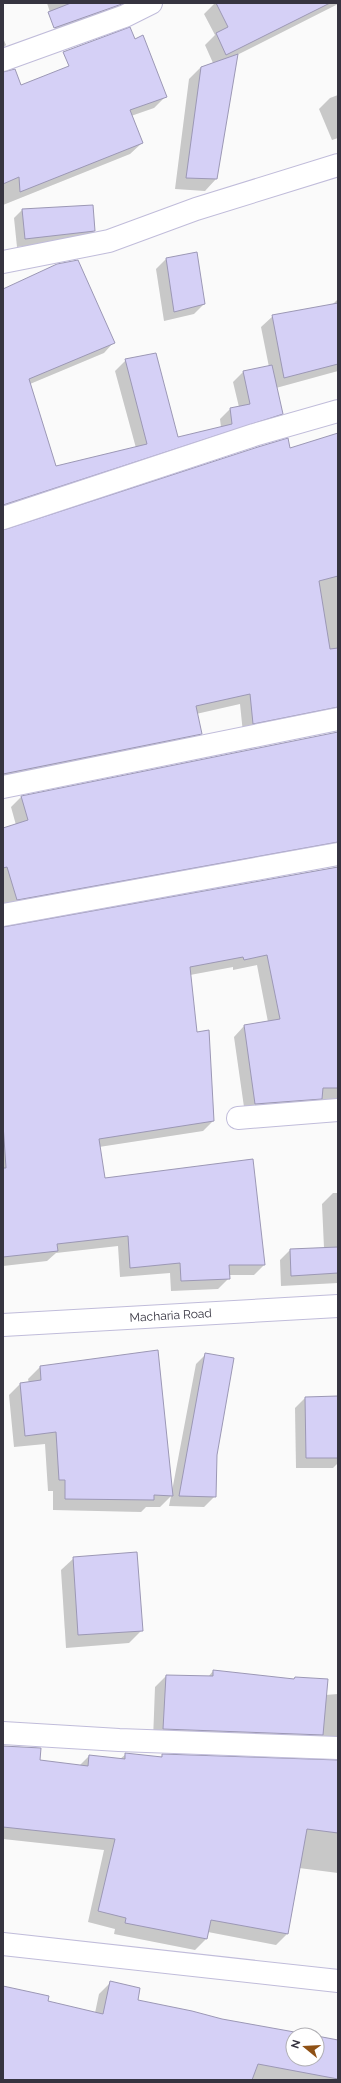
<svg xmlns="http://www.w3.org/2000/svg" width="341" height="2083" viewBox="0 0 341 2083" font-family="Raleway,sans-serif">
  <rect width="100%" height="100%" fill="#fafafa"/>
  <g fill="#0003">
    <path d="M47 3H120V4L109 15 57 34Z"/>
    <path d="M215 3 338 4 237 55 216 179 205 191 175 189 189 79 201 67 213 63 205 45 215 35 204 14Z"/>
    <path d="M3 38 6 45 3 48Z"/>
    <path d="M3 94 166 96 154 108 131 116 142 143 130 154 3 205Z"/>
    <path d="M338 95V138L332 140 319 109 330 98Z"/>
    <path d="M22 210 94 231 86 239 17 247 14 218Z"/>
    <path d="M166 259 204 304 194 314 164 321 156 269Z"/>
    <path d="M3 290 114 342 104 353 30 384 55 467 136 448 115 371 126 360 177 438 221 427 220 419 230 409 239 407 233 382 244 371 269 367 261 327 273 316 332 305 338 299V371L276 388 281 414 271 424 3 511Z"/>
    <path d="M338 433V723L243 733 240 704 196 714 201 734 190 744 3 782V531L289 449Z"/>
    <path d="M338 733V831L336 841 326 852 3 910V829L16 825 11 807 21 797Z"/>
    <path d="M338 867V1107L245 1114 234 1037 244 1026 268 1022 257 965 233 970V967L190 975 196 1033 213 1121 203 1131 99 1147 104 1179 252 1160 264 1265 254 1275H228L229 1278 218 1289 171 1291 170 1273 120 1277 118 1246 56 1253 47 1261 3 1266V928Z"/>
    <path d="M333 1193H338V1283L281 1286 280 1260 290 1250 324 1248 322 1204Z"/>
    <path d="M157 1351 172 1491 196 1364 206 1354 216 1455 215 1496 204 1507 169 1506 171 1496 160 1507H146L141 1512 53 1510V1491H48L45 1444 14 1447 9 1395 20 1384 29 1383 28 1379 40 1367Z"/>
    <path d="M338 1397V1463L333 1468H296L295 1408 305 1398Z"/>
    <path d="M74 1558 142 1630 129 1643 66 1648 61 1570Z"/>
    <path d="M213 1671 293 1680 295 1678 325 1695 338 1694V1744L153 1740 155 1687 166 1676 208 1677Z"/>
    <path d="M3 1747 39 1761 79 1766 89 1756 120 1759 126 1754 160 1758 163 1755 338 1773V1873L299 1868 287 1934 276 1945 208 1932 206 1939 195 1950 114 1934 115 1929 88 1922 104 1850 3 1839Z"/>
    <path d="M110 1983 137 2001 221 2020 303 2035H293V2059H317V2037L338 2041V2080H3V1987L46 2002 95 2013 99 1994Z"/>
  </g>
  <g fill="#d5d0f6" stroke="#9c98b5">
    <path d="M71 3H121L122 4 54 28 48 12Z"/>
    <path d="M216 3H330L226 55 216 33 228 27Z"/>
    <path d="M130 27 135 39 143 35 167 97 130 110 143 143 20 192 19 177 3 184V72L15 69 21 85 69 66 63 52Z"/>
    <path d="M238 54 217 179 186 178 201 67Z"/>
    <path d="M93 205 95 231 25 239 22 209Z"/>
    <path d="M197 252 205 304 174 312 166 258Z"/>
    <path d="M78 260 115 343 29 379 56 466 147 444 125 359 156 353 178 437 232 424 230 408 250 404 243 371 272 365 283 414 3 505V289L57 264Z"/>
    <path d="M338 303V364L284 378 272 315Z"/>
    <path d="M338 433V576L319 581 330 649 338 648V707L253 724 250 694 196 706 202 734 3 774V530L258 447 288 438 290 448Z"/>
    <path d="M338 732V842L17 900 7 867 3 868V828L28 820 21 796Z"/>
    <path d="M338 867V1088H323L322 1099 255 1104 244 1025 280 1019 267 955 244 960 243 957 190 967 197 1032 209 1030 214 1121 99 1139 105 1178 253 1159 265 1265H229L230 1279 181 1281 180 1263 130 1268 128 1236 57 1244 58 1251 3 1257V1168H6L3 1124V927Z"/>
    <path d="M338 1247V1273L291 1276 290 1249Z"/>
    <path d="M158 1350 173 1496 154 1495V1500L65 1499V1480H59L56 1432 25 1436 20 1383 41 1380 40 1366Z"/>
    <path d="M205 1353 234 1358 217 1455 216 1497 179 1496Z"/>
    <path d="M338 1396V1458H306L305 1397Z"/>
    <path d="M137 1552 143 1631 78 1635 73 1557Z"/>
    <path d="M213 1670 294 1679 295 1677 328 1679 323 1735 163 1729 166 1675 213 1676Z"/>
    <path d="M3 1746 41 1748 40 1760 88 1766 89 1755 125 1759V1753L162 1757V1754L338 1760V1833L307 1829 288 1934 211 1920 207 1939 125 1923 126 1918 98 1911 115 1839 3 1827Z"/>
    <path d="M110 1981 140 1988 138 2000 192 2011 222 2019 311 2035H293V2059H317V2036L338 2040V2079L258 2064 252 2080H3V1986L49 1996 48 2001 103 2014Z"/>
  </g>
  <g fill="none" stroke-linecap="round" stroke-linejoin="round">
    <g stroke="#c0bcda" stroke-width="24">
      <g id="minor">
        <path d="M3 60 125 16 151 3"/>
        <path d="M3 262 109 241 196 209 338 165"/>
        <path d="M3 518 254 435 338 411"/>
        <path d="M3 787 338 719"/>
        <path d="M3 915 338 854"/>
        <path d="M238 1118 338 1110"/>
        <path id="s1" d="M3 1325 338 1306"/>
        <path d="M3 1733 119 1740 338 1748"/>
        <path d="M3 1944 338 1981"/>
      </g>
    </g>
    <use href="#minor" stroke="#fff" stroke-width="22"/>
  </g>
  <g text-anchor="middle" stroke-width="4" stroke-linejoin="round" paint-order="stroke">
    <g font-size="12" fill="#363440" stroke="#fff">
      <text dy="4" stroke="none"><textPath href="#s1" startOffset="168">Macharia Road</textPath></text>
    </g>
  </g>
  <rect width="341" height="2083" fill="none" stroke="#363440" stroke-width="8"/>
  <g transform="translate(305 2047) rotate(288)"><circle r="19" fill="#ffffff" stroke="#afaeb3"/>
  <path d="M0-3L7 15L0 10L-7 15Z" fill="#8f5115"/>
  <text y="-6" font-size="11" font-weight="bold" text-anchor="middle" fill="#363440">N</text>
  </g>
</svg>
